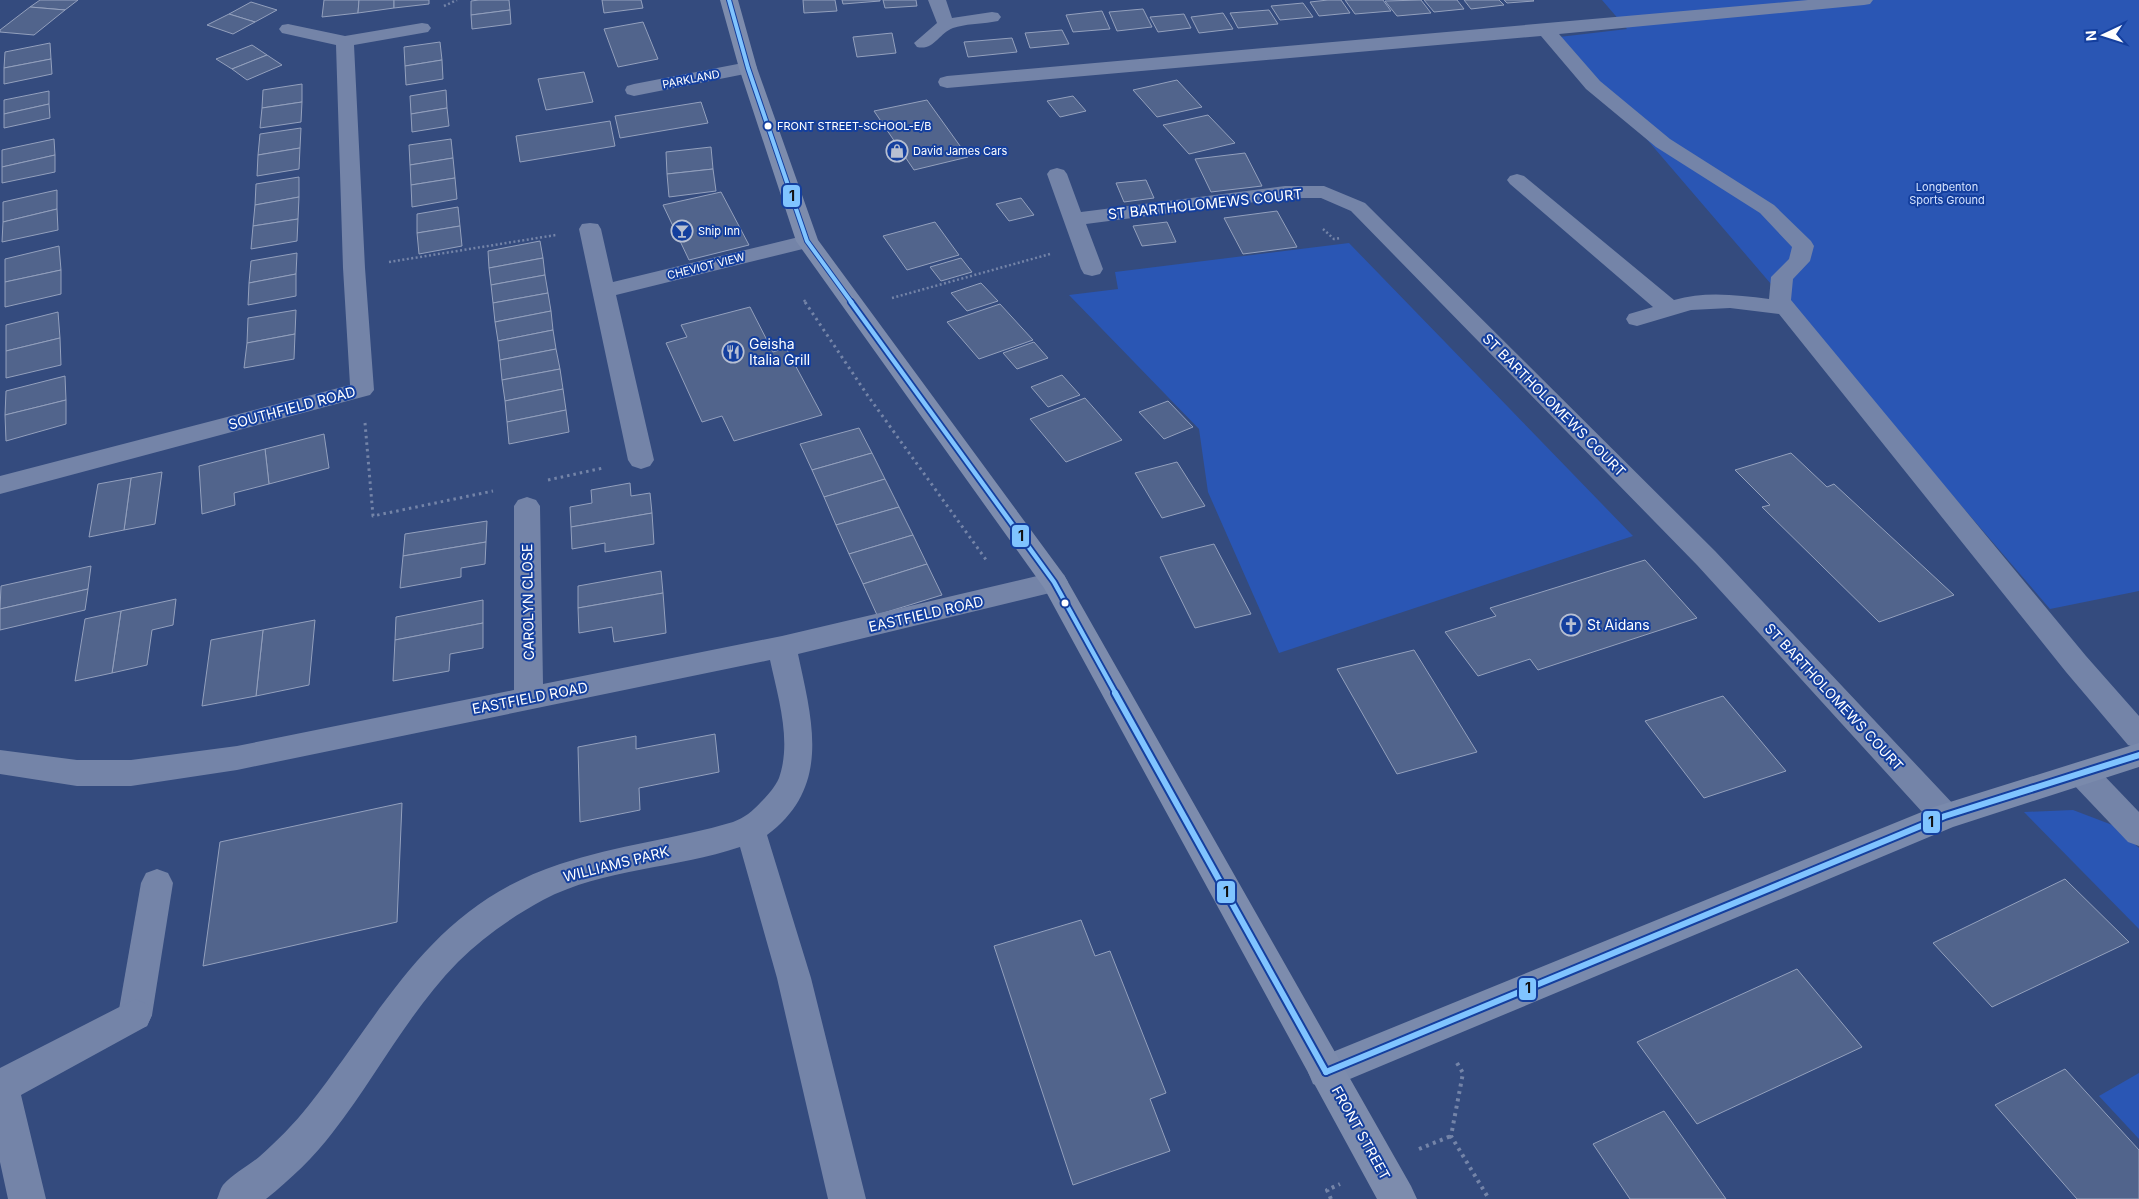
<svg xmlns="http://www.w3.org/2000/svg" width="2139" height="1199" viewBox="0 0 2139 1199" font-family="Inter,sans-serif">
  <rect width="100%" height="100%" fill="#344b7e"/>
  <g fill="#2a56b4">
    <path d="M1602 0H2139V591L2050 609 1559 37 1627 29Z"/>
    <path d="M1349 243 1633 536 1279 653 1208 492 1199 429 1069 295 1118 289 1115 272Z"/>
    <path d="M2073 810 2115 826 2139 848V929L2024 812Z"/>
    <path d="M2139 1073V1139L2099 1096Z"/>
  </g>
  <g fill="#51648c" stroke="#93a0bd">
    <path d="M40 0H78L65 10 30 7Z"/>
    <path d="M324 0H359L358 13 322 17Z"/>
    <path d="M359 0H394V8L358 13Z"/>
    <path d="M394 0H429V4L394 8Z"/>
    <path d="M479 0H509L510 10 471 15V1Z"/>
    <path d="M602 0H641L643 8 604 13Z"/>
    <path d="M803 0H835L837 11 804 13Z"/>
    <path d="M842 0H880V1L843 4Z"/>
    <path d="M883 0H916L917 6 885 8Z"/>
    <path d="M1328 0H1341L1350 13 1319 16 1310 2Z"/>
    <path d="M1345 0H1383L1391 11 1355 14Z"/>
    <path d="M1421 0 1431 13 1397 16 1385 1Z"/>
    <path d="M1424 0H1457L1464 9 1434 12Z"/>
    <path d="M1464 0H1499L1504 5 1471 9Z"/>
    <path d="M1504 0H1533L1534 1 1507 3Z"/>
    <path d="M251 2 277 10 255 22 229 14Z"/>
    <path d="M1303 3 1313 17 1280 20 1271 6Z"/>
    <path d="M30 7 65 10 34 35 0 32V30Z"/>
    <path d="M1143 9 1152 27 1117 31 1109 12Z"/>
    <path d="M510 10 511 24 472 29 471 15Z"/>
    <path d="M1269 10 1278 24 1238 28 1230 13Z"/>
    <path d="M1102 11 1110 29 1073 32 1066 15Z"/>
    <path d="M1223 13 1233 29 1199 33 1191 17Z"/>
    <path d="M229 14 255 22 233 34 207 25Z"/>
    <path d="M1184 14 1191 28 1158 32 1150 17Z"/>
    <path d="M643 22 658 59 618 67 604 29Z"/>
    <path d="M1062 30 1069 44 1030 48 1025 33Z"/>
    <path d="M892 33 896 53 857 57 853 37Z"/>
    <path d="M1012 38 1017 52 968 57 964 42Z"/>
    <path d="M440 42 442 60 405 66 404 47Z"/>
    <path d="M50 43 51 59 4 68 5 52Z"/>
    <path d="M252 45 267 55 232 69 216 59Z"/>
    <path d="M267 55 282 65 247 80 232 69Z"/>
    <path d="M51 59 52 74 4 84V68Z"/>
    <path d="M442 60 443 79 406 85 405 66Z"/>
    <path d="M584 72 593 102 546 110 538 79Z"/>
    <path d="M1177 80 1202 107 1157 117 1133 90Z"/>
    <path d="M302 84V102L262 108 263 90Z"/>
    <path d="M446 90 447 108 411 114 410 96Z"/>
    <path d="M49 91V104L4 114V100Z"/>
    <path d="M1073 96 1086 111 1060 117 1047 101Z"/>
    <path d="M927 100 968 157 914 170 874 111Z"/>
    <path d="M302 102 301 122 260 128 262 108Z"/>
    <path d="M701 102 708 123 620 138 615 116Z"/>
    <path d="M49 104 50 118 4 128V114Z"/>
    <path d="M447 108 449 126 412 132 411 114Z"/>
    <path d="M1208 115 1235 143 1189 154 1163 125Z"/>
    <path d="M610 121 615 146 520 162 516 136Z"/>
    <path d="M301 128 300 148 258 155 260 134Z"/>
    <path d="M54 139 55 155 2 167V150Z"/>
    <path d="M451 139 453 158 410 165 409 145Z"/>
    <path d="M711 147 713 169 667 174 666 152Z"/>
    <path d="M300 148 299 169 257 176 258 155Z"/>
    <path d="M1245 153 1262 186 1211 192 1195 159Z"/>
    <path d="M55 155V172L2 183V167Z"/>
    <path d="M453 158 455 178 411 185 410 165Z"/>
    <path d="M713 169 716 191 669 197 667 174Z"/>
    <path d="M299 177V197L255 205 256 184Z"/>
    <path d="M455 178 457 199 412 207 411 185Z"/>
    <path d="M1146 180 1154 198 1124 202 1116 183Z"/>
    <path d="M57 190V209L3 222V202Z"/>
    <path d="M721 192 749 245 689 260 663 205Z"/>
    <path d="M299 197 298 219 253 226 255 205Z"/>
    <path d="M1021 198 1034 215 1009 221 996 204Z"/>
    <path d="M458 207 460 226 417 233V214Z"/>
    <path d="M57 209 58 230 2 242 3 222Z"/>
    <path d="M1277 211 1297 247 1243 254 1224 218Z"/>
    <path d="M298 219 297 241 251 249 253 226Z"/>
    <path d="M935 222 959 255 907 270 883 236Z"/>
    <path d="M1167 222 1176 242 1142 246 1133 226Z"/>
    <path d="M460 226 462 246 419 254 417 233Z"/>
    <path d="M540 241 543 258 489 268 488 251Z"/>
    <path d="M59 246 61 270 5 282V259Z"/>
    <path d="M297 253 296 274 249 283 251 261Z"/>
    <path d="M543 258 545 275 491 285 489 268Z"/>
    <path d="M961 258 972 272 941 281 930 267Z"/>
    <path d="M61 270V294L5 307V282Z"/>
    <path d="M296 274V296L248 305 249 283Z"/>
    <path d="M545 275 548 293 493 303 491 285Z"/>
    <path d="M981 283 998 301 967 311 951 293Z"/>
    <path d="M548 293 551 311 495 322 493 303Z"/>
    <path d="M1000 304 1033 340 979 359 947 322Z"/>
    <path d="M750 307 773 352 786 348 822 415 734 441 722 416 702 422 666 343 687 337 681 325Z"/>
    <path d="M296 310 295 334 247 343 248 318Z"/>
    <path d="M551 311 553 330 498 341 495 322Z"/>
    <path d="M58 312 60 338 6 351V325Z"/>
    <path d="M553 330 556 349 500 360 498 341Z"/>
    <path d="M295 334 294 359 244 368 247 343Z"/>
    <path d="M60 338 61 365 6 378V351Z"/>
    <path d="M1034 342 1048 358 1017 369 1003 353Z"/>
    <path d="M556 349 560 369 502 380 500 360Z"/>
    <path d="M560 369 563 389 505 401 502 380Z"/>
    <path d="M1062 375 1080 395 1048 407 1031 387Z"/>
    <path d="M65 376 66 400 5 415 6 391Z"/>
    <path d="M563 389 566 410 507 422 505 401Z"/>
    <path d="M1085 398 1122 440 1066 462 1030 419Z"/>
    <path d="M66 400V424L6 441 5 415Z"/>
    <path d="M1168 401 1193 427 1164 439 1139 412Z"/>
    <path d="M566 410 569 432 509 444 507 422Z"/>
    <path d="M859 428 872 453 812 470 800 444Z"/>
    <path d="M324 434 329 468 269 484 265 449Z"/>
    <path d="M265 449 269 484 234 493 235 505 202 514 199 466Z"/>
    <path d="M872 453 885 479 824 497 812 470Z"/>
    <path d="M1791 453 1827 487 1834 484 1954 595 1879 622 1762 507 1770 505 1735 470Z"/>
    <path d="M1177 462 1205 506 1162 518 1135 473Z"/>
    <path d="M162 472 155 524 124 530 131 478Z"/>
    <path d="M131 478 124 530 89 537 98 484Z"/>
    <path d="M885 479 899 507 836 525 824 497Z"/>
    <path d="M630 483 631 496 650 493 652 513 571 527 570 507 592 503 591 490Z"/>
    <path d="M899 507 913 535 849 554 836 525Z"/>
    <path d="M652 513 654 544 605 552V543L572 549 571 527Z"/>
    <path d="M487 521 486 542 403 556 405 534Z"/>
    <path d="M913 535 927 564 863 584 849 554Z"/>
    <path d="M486 542 485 564 461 568V577L400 588 403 556Z"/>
    <path d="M1214 544 1251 614 1195 628 1160 557Z"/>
    <path d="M1645 560 1697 618 1538 670 1530 659 1478 676 1445 632 1496 616 1490 608Z"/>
    <path d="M927 564 942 595 877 615 863 584Z"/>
    <path d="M91 566 88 589 0 609 1 586Z"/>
    <path d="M661 571 663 593 578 608V586Z"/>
    <path d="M88 589 85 610 0 630V609Z"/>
    <path d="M663 593 666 633 614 642 612 627 579 633 578 608Z"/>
    <path d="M176 599 173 625 152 630 147 665 112 673 121 611Z"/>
    <path d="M483 600V623L395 640 396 617Z"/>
    <path d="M121 611 112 673 75 681 85 619Z"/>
    <path d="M315 620 309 685 256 696 263 630Z"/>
    <path d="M483 623V648L450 654 449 671 393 681 395 640Z"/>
    <path d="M263 630 256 696 202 706 211 640Z"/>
    <path d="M1414 650 1477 752 1397 774 1337 669Z"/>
    <path d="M1723 696 1786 771 1704 798 1645 721Z"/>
    <path d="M715 734 719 772 639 788 640 810 580 822 578 747 636 736V749Z"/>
    <path d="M402 803 397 922 203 966 220 842Z"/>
    <path d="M2065 879 2129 942 1992 1007 1933 943Z"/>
    <path d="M1081 920 1095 956 1110 951 1166 1093 1150 1099 1170 1151 1073 1185 994 946Z"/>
    <path d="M1797 969 1862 1047 1697 1124 1637 1042Z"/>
    <path d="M2065 1069 2139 1150V1199H2077L1995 1105Z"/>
    <path d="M1664 1111 1726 1199H1630L1593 1144Z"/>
  </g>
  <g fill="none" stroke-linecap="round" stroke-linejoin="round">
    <g stroke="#7484a8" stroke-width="2.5" stroke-dasharray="2 2.5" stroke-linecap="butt">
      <path d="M444 6 457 0"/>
      <path d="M1323 229 1334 239 1340 238"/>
      <path d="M389 262 556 235"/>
      <path d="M892 298 1050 254"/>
      <path d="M804 300 806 303"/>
    </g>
    <g stroke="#7484a8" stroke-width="3" stroke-dasharray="2.5 4" stroke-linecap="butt">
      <path d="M805 302 868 396 987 561"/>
      <path d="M365 423 373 516 493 491"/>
      <path d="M548 480 603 468"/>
    </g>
    <g stroke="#7484a8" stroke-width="4" stroke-dasharray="3 4.5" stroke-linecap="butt">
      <path d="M1457 1063 1463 1073 1451 1136 1489 1199"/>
      <path d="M1419 1149 1451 1136"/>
      <path d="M1331 1199 1327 1190 1340 1184"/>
    </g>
    <g fill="#7484a8" fill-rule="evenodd">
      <path d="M1808 0H1873L1870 4 1864 5 1559 34 1600 81 1670 139 1774 205 1811 241 1814 246 1810 261 1793 279 1791 300 2086 656 2139 716V749L2128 745 2066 672 1779 314 1730 308 1691 310 1637 326 1629 324 1626 319 1629 314 1653 307 1510 184 1507 180 1510 176 1517 174 1524 176 1674 300C1705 291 1737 295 1769 299L1771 277 1789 259 1792 247 1760 213 1656 147 1586 89 1541 36 947 88 940 86 938 82 940 78 947 76Z"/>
      <path d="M157 869 168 873 173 883 152 1015 147 1026 135 1031 123 1026 118 1015 141 883 146 873Z"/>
    </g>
    <g fill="#7484a8" fill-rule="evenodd">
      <path d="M928 0H946L952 18 992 12 998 13 1001 17 998 21 992 22C980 24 965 24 953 28 939 33 934 51 917 47L914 43 937 23Z"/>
      <path d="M422 23 428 24 431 28 428 32 354 45 365 268 374 390 370 395 0 494V476L350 385 343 268 336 45 282 33 279 29 282 25 288 24 345 36Z"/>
      <path d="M748 62 755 64 757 68 755 72 634 96 627 94 625 90 627 86 634 84Z"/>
      <path d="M1057 168 1064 170 1067 174 1081 212 1285 186H1324L1365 203 1715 551 1956 807 1961 816 1956 825 1945 829 1934 825 1697 565 1351 211 1321 198H1285L1086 224 1103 269 1100 274 1092 276 1084 274 1081 269 1047 174 1050 170Z"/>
      <path d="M590 223 598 224 601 229 613 282 807 235 815 236 818 241 815 246 616 295 654 460 650 466 641 469 632 466 628 460 579 229 582 224Z"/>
      <path d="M527 497 536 500 540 506 543 684 782 636 1054 572 1064 575 1068 582 1064 589 1054 592 798 654C812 720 832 787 767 835L811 978 866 1199H828L777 978 740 847C676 869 604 868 543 900 512 917 483 937 458 962 408 1013 376 1077 333 1132 314 1157 291 1179 266 1199H217C219 1195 220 1189 223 1185 233 1174 248 1166 259 1157 277 1141 294 1124 309 1105 387 1006 430 907 560 864 617 845 676 839 733 822 744 818 753 811 761 802 768 795 775 787 779 778 792 741 778 697 770 660L237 770 131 786H77L0 774V750L77 760H131L237 746 514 690V506L518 500Z"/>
      <path d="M2083 761 2094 765 2139 812V846L2128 842 2072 783 2068 774 2072 765Z"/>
      <path d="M135 999 147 1004 152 1015 147 1026 21 1095 46 1199H8L0 1162V1068Z"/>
    </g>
    <path fill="#7a8aac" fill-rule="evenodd" d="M2139 743V767L1953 827 1326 1089 1313 1084 1308 1072 1313 1060 1934 807Z"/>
    <path fill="#7d8cad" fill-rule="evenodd" d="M720 0H738L757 68 818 240 1064 575 1411 1186 1417 1199H1377L1044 588 796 241 739 68Z"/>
    <g stroke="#143f9e" stroke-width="6">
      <path id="bus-1-far2" d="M729 0 748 68 807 241 852 303"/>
    </g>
    <g stroke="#143f9e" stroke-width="8">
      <path id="bus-1-far1" d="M851 302 1054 582 1116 694"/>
    </g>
    <g stroke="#143f9e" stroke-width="10">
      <g id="bus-1">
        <path d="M1115 693 1326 1072"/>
        <path d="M1326 1072 1945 816 2139 755"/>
      </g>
    </g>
    <use href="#bus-1-far2" stroke="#80c4ff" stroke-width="4"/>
    <use href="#bus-1-far1" stroke="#80c4ff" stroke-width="4.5"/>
    <use href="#bus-1" stroke="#80c4ff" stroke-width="6"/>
  </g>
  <defs>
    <g id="shop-ring" transform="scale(1.125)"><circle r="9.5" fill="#143f9e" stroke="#b8c0d2" stroke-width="1.5"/><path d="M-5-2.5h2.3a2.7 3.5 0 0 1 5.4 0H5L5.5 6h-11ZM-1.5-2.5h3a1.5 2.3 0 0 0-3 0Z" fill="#b8c0d2"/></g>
    <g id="bar-ring" transform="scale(1.125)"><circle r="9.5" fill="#143f9e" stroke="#b8c0d2" stroke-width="1.5"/><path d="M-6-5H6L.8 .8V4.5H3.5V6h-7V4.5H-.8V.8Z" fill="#b8c0d2"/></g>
    <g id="restaurant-ring" transform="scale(1.125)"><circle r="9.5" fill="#143f9e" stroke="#b8c0d2" stroke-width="1.5"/><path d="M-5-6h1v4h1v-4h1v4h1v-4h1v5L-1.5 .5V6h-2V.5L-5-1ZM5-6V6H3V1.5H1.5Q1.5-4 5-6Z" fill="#b8c0d2"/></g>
    <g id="church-ring" transform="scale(1.125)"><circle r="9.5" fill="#143f9e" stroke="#b8c0d2" stroke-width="1.5"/><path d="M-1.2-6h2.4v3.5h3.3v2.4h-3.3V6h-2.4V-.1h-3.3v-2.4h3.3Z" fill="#b8c0d2"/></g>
  </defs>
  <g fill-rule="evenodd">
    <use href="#shop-ring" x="897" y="151"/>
    <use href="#bar-ring" x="682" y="231"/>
    <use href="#restaurant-ring" x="733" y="352"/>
    <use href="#church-ring" x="1571" y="625"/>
  </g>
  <g fill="#fff" stroke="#143f9e" stroke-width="2">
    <circle cx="768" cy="126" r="4.5"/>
    <circle cx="1065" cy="603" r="4.5"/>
  </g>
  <g text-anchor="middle" stroke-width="4" stroke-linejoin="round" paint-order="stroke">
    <g font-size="11" fill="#fff" stroke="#143f9e">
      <text transform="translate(691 79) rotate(-11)" y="4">PARKLAND</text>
      <text transform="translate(706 266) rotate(-14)" y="4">CHEVIOT VIEW</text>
    </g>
    <g font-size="11" fill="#fff" stroke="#143f9e" text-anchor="start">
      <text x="777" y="130">FRONT STREET-SCHOOL-E/B</text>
    </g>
    <g font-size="11" fill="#fff" stroke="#143f9e" text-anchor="start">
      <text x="913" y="155">David James Cars</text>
      <text x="698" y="235">Ship Inn</text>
    </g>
    <g font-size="11" fill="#d4e2fd" stroke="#143f9e">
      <text x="1947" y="191">Longbenton<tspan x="1947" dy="13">Sports Ground</tspan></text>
    </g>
    <g font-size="14" fill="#fff" stroke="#143f9e">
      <text transform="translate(1205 204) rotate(-6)" y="5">ST BARTHOLOMEWS COURT</text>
      <text transform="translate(1554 405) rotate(45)" y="5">ST BARTHOLOMEWS COURT</text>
      <text transform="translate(292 408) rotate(-15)" y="5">SOUTHFIELD ROAD</text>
      <text transform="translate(528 602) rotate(-91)" y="5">CAROLYN CLOSE</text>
      <text transform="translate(926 614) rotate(-13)" y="5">EASTFIELD ROAD</text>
      <text transform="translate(1834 697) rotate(47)" y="5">ST BARTHOLOMEWS COURT</text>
      <text transform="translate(530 698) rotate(-11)" y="5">EASTFIELD ROAD</text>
      <text transform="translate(616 864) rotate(-14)" y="5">WILLIAMS PARK</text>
      <text transform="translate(1361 1133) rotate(61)" y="5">FRONT STREET</text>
    </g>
    <g font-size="14" fill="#fff" stroke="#143f9e" text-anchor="start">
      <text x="749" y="349">Geisha<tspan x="749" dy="16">Italia Grill</tspan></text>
      <text x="1587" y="630">St Aidans</text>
    </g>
  </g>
  <g stroke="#143f9e" stroke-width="2">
    <rect x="782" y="184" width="19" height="24" rx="5" fill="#80c4ff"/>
    <rect x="1011" y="524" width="19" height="24" rx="5" fill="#80c4ff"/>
    <rect x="1922" y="810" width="19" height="24" rx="5" fill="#80c4ff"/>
    <rect x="1216" y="880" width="20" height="24" rx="5" fill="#80c4ff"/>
    <rect x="1518" y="977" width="19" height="24" rx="5" fill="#80c4ff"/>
  </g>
  <g font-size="14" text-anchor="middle" font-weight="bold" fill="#111">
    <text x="792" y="201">1</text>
    <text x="1021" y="541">1</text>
    <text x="1931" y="827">1</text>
    <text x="1226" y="897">1</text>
    <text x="1528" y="993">1</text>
  </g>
  <g transform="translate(2104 35) rotate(266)" stroke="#143f9e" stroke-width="4" paint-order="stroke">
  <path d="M0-4L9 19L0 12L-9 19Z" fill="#ffffff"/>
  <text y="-8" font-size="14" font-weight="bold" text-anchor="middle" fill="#ffffff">N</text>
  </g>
</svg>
